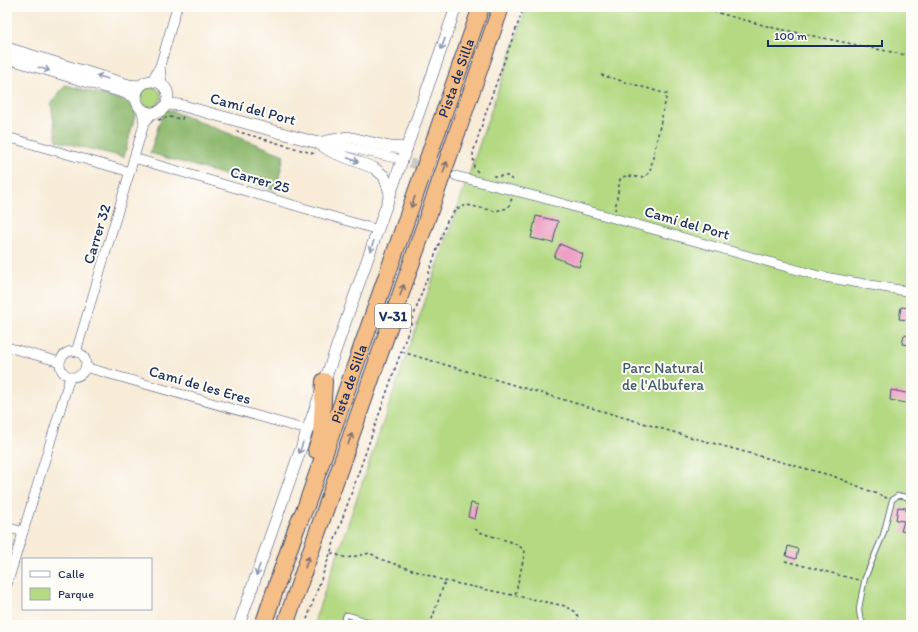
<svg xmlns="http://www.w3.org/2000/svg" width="918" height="632" viewBox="0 0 918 632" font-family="Itim,sans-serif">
  <rect width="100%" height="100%" fill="#fdfcf7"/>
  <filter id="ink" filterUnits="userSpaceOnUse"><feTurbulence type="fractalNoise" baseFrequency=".025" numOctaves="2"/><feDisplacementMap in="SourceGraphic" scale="8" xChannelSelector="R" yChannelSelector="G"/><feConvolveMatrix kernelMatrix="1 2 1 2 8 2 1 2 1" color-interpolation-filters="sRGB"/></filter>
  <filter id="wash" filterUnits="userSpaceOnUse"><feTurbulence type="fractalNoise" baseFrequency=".012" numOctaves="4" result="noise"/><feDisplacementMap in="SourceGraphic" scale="16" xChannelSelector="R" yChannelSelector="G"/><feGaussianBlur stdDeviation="0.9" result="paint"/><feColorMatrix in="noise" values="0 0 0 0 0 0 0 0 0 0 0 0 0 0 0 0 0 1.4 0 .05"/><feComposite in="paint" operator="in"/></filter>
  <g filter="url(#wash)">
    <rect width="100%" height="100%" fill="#f8ecd9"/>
    <g fill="#b4d982" stroke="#688470">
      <path d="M527 7H911V625H313Z"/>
      <circle cx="151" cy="97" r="10"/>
    </g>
    <g fill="#8fb970" stroke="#557467">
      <path d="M65 85 138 104 124 157 57 141 51 104Z"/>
      <path d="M164 108 284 155 276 190 150 153Z"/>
    </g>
    <g id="blocks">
      <g fill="#ee9cc2">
        <path d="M536 216 558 221 553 243 531 238Z"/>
        <path d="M560 244 583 254 579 267 554 257Z"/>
        <path d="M901 307 909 308 908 320 899 319Z"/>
        <path d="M904 335 911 336V345L902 344Z"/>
        <path d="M891 390 911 394V404L890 400Z"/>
        <path d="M471 503 478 505 475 519 468 517Z"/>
        <path d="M898 507 906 508V511L911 512V533L901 531 904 521 896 520Z"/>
        <path d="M788 546 798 549 796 559 786 556Z"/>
      </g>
    </g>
  </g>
  <g filter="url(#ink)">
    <use href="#blocks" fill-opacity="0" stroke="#3c4b70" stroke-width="1"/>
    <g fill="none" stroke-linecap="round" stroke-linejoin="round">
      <path stroke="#ccc6c0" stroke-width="9" stroke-dasharray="9 4.5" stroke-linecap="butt" d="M397 159 448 174"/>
      <g stroke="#3c4b70" stroke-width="6">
        <g id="service">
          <path d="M342 625 346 615H348L379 625"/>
          <path d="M864 625 860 617 859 609 862 592 865 578 883 535 892 500 897 496H903L911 499"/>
        </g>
      </g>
      <g stroke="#3c4b70" stroke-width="10">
        <g id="minor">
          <path d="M160 66 162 84"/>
          <path d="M152 80 160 66 177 7"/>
          <path d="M142 110 144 124"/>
          <path d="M7 137 130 172"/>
          <path d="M326 143 339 145 395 158"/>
          <path d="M134 158 378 230"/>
          <path d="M456 176 539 197 819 276 911 292"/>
          <path d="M7 347 60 362"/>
          <circle cx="73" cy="364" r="13"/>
          <path d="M76 352 144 124 152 113"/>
          <path d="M85 367 307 430"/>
          <path d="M7 527 23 532"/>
          <path d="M7 585 70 377"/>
        </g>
      </g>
      <g stroke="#3c4b70" stroke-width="12">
        <g id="tertiary">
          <path d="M7 48 129 85 139 86"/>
          <path d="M7 58 126 93 136 98"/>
          <circle cx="152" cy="97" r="16"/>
          <path d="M167 104 180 105 318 143 332 152 374 168 384 176 390 193"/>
          <path d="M318 143 348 137 390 147 407 148"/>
          <path d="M239 625 456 7"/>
        </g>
      </g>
      <g stroke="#3c4b70" stroke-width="18">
        <g id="motorway">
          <path d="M316 450 321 436 324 381"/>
          <path id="s1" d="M263 625 296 529 306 506 481 7"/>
          <path d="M285 625 501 7"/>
        </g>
      </g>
      <g stroke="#3c4b70" stroke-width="1.5" stroke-dasharray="3 3" stroke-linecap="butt">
        <path d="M696 7 774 28 911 56"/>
        <path d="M601 75 667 94 650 171C641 185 631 170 620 179L615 210"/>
        <path d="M158 120 169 117 182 119 183 116"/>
        <path d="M236 131 315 154V152"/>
        <path d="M478 172 474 168 473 153 489 103 524 7"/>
        <path d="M493 176H508L513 181"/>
        <path d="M402 352 690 437 833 476 887 498"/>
        <path d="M475 529C489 539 516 538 525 552L515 596"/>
        <path d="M331 553 347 558 370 553 380 559 445 581 565 606 576 612 578 617 577 625"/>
        <path d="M785 561 858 580"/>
        <path d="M305 625 447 221 456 209 467 205 495 211 508 208 512 198"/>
        <path d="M430 625 445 581"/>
      </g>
      <use href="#service" stroke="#fff" stroke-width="4.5"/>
      <use href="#minor" stroke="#fff" stroke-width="9"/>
      <use href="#tertiary" stroke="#fff" stroke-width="11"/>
      <use href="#motorway" stroke="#f6be87" stroke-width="16"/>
    </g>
    <defs><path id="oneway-shaft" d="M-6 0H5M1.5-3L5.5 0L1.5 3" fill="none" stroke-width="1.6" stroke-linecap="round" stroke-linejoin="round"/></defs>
    <g stroke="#8d97ae">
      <use href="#oneway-shaft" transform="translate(443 44) rotate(109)"/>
      <use href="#oneway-shaft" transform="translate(44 69) rotate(17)"/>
      <use href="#oneway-shaft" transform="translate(102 77) rotate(-163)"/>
      <use href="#oneway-shaft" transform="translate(353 160) rotate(21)"/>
      <use href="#oneway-shaft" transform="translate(372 246) rotate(109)"/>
      <use href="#oneway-shaft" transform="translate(301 448) rotate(109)"/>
      <use href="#oneway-shaft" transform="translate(258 570) rotate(109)"/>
    </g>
    <g stroke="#7e6f70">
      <use href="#oneway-shaft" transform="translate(445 167) rotate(-71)"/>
      <use href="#oneway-shaft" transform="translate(413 202) rotate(109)"/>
      <use href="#oneway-shaft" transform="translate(402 290) rotate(-71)"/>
      <use href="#oneway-shaft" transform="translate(350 439) rotate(-71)"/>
      <use href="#oneway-shaft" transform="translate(307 562) rotate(-71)"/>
    </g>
  </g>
  <g text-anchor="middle" stroke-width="4" stroke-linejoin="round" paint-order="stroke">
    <rect fill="#fdfcf7" stroke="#5f6c8c" stroke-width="1" x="375" y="304" width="36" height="24" rx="3"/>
    <g font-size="14" font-weight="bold" fill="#1b2f5e">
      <text x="393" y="321">V-31</text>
    </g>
    <g font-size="15" fill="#1b2f5e" stroke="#fdfcf7">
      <text dy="5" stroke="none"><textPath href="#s1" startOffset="580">Pista de Silla</textPath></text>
      <text transform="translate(253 109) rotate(15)" y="5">Camí del Port</text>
      <text transform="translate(260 180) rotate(16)" y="5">Carrer 25</text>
      <text transform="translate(687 223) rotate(16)" y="5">Camí del Port</text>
      <text transform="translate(97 234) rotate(-73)" y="5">Carrer 32</text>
      <text dy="5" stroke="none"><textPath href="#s1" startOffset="256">Pista de Silla</textPath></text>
      <text transform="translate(200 385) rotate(16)" y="5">Camí de les Eres</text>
    </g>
    <g font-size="15" fill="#415a67" stroke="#fdfcf7">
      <text x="663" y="373">Parc Natural<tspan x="663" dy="17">de l'Albufera</tspan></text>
    </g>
  </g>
  <rect width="918" height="632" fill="none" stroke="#fdfcf7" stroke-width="24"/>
  <rect x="22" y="558" width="130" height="52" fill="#fdfcf7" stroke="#a3aaba"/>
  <rect x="30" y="571" width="20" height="6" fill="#ffffff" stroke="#a3aaba"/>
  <text x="58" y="578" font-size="12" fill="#1b2f5e">Calle</text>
  <rect x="30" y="588" width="20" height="12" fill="#b4d982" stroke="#a3aaba"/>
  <text x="58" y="598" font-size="12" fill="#1b2f5e">Parque</text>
  <path d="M768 40v6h114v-6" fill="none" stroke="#1b2f5e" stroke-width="2"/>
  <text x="774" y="40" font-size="12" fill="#1b2f5e" stroke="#fdfcf7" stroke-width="3" paint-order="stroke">100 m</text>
</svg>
